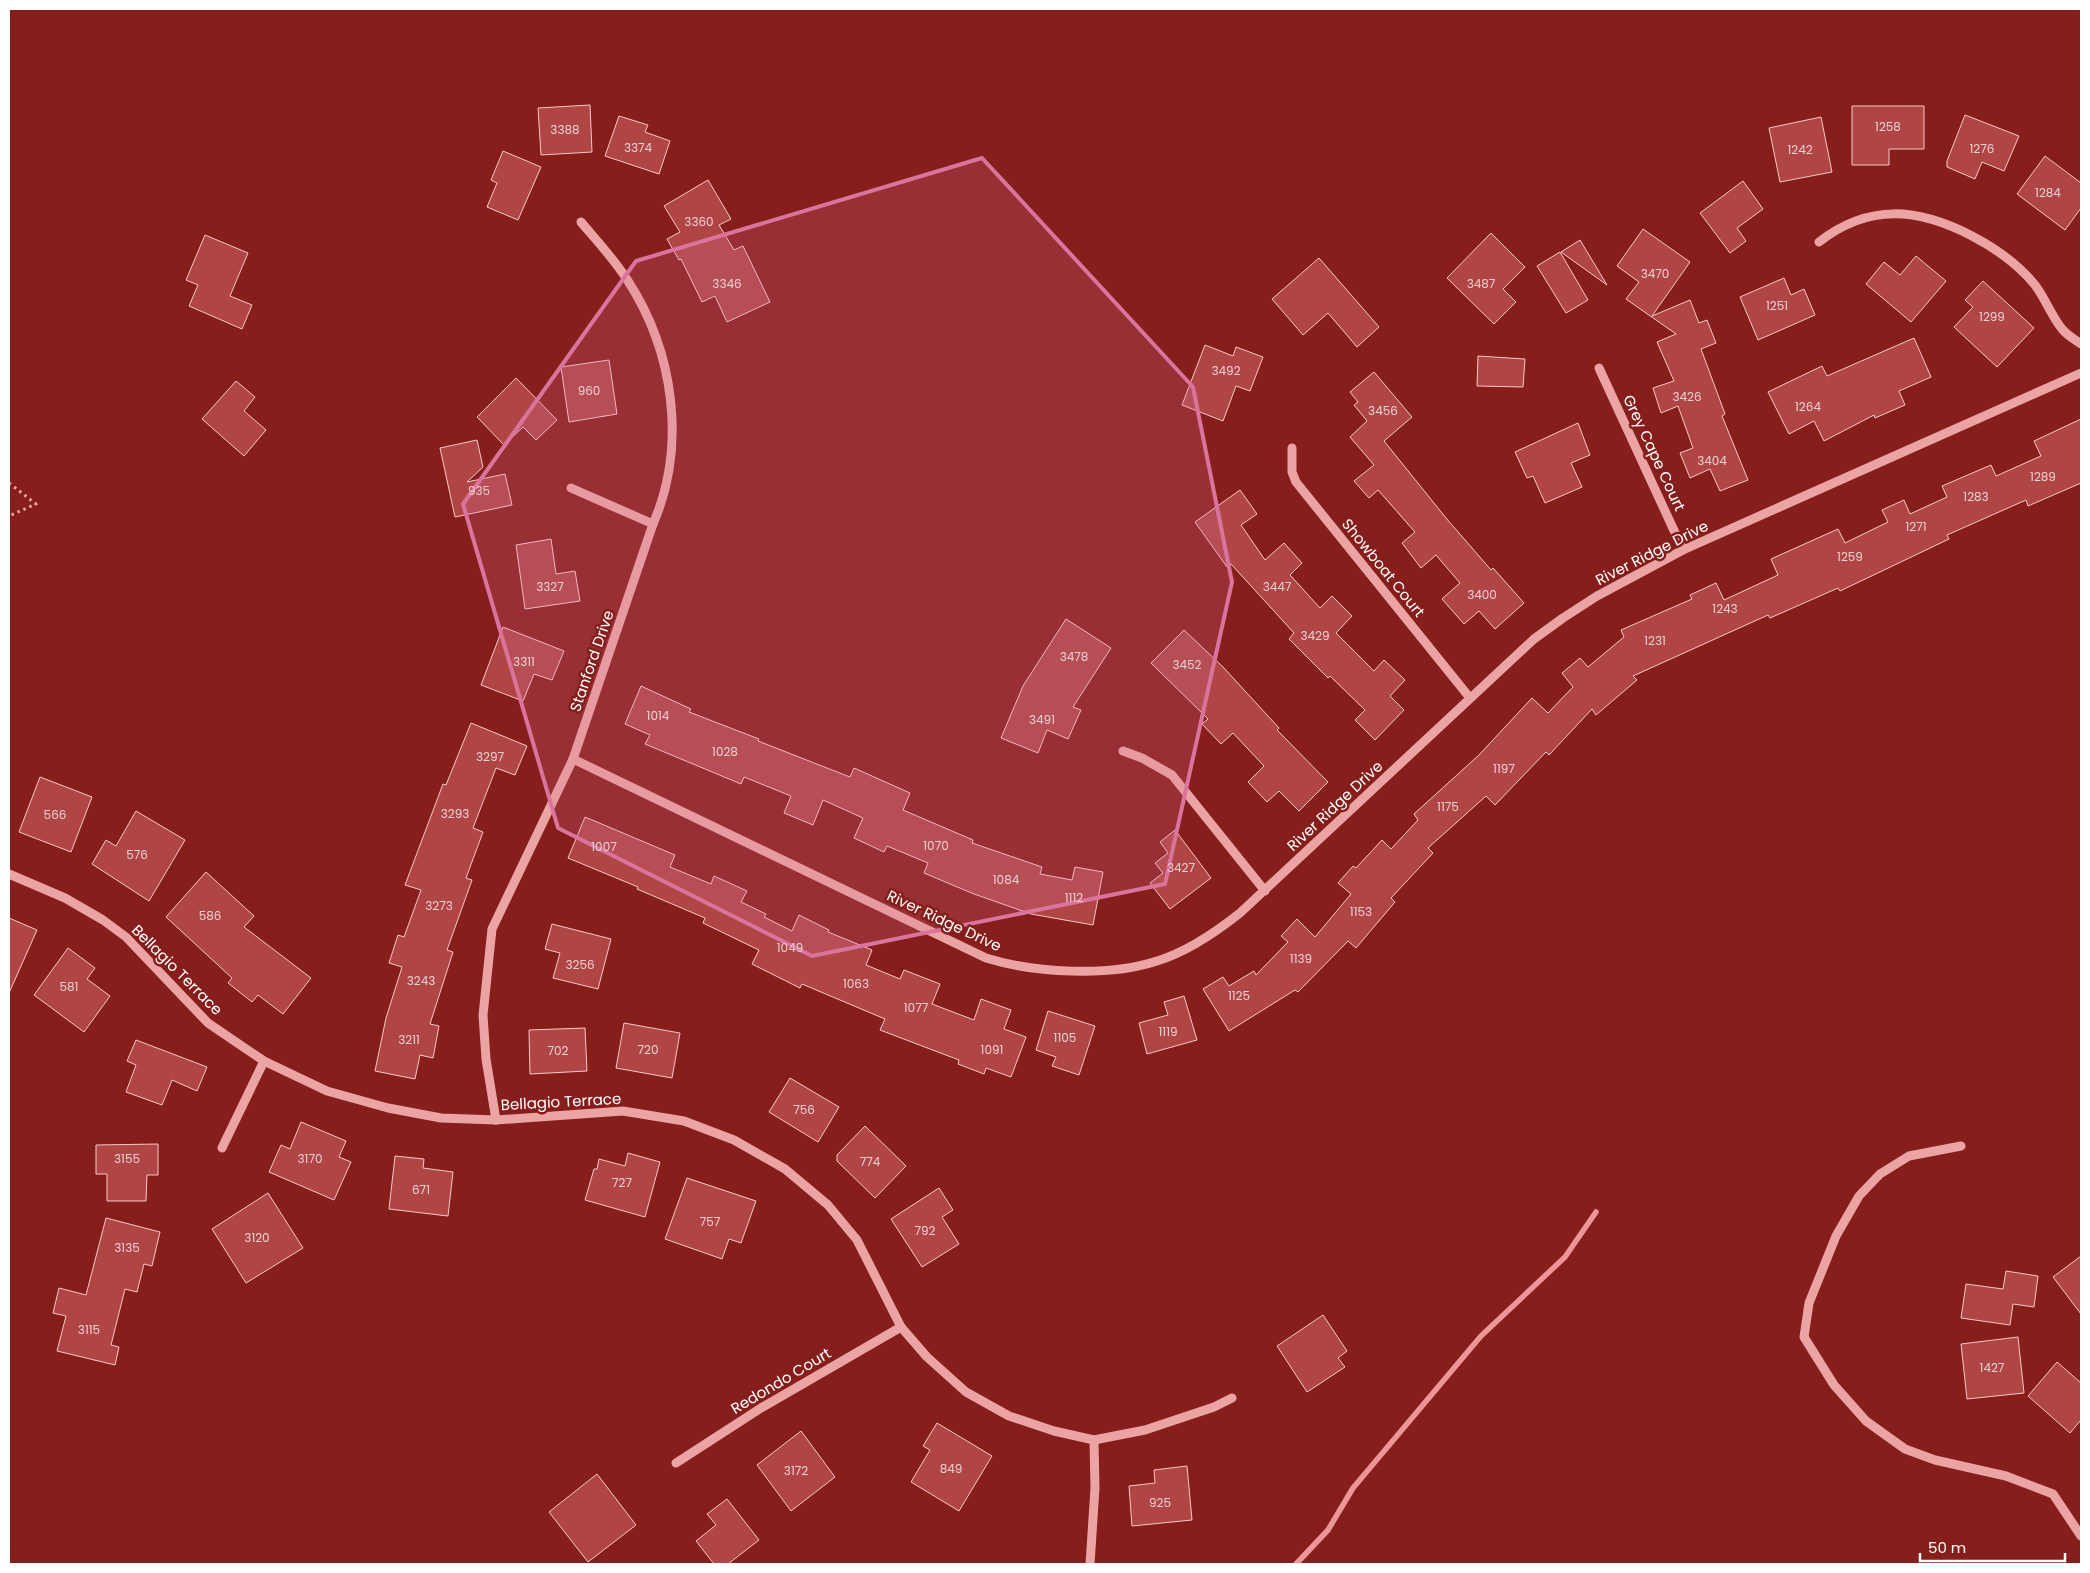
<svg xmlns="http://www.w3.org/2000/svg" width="2090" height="1573" viewBox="0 0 2090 1573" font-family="Poppins,sans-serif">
  <rect width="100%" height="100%" fill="#861e1c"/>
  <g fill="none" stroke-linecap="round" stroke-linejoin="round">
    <path stroke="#ed9697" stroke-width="5.5" d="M1296 1564 1328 1530 1353 1488 1481 1336 1565 1257 1596 1212"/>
  </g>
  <g fill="#af4544" stroke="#f8c9c8">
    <path d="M590 105 592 152 541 155 538 108Z"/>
    <path d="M1852 106H1924V149H1889V165H1852Z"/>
    <path d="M1965 115 2019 136 2004 171 1982 162 1975 179 1947 167V161Z"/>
    <path d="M619 116 648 125 645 132 670 141 659 174 605 156Z"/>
    <path d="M1821 117 1832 172 1780 182 1769 128Z"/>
    <path d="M503 151 541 167 518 220 487 207 497 183 491 180Z"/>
    <path d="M2045 156 2081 183V208L2065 230 2017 194Z"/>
    <path d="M708 180 731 219 719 225 734 250 743 246 770 302 727 322 715 296 702 302 681 259 679 260 667 239 680 232 664 206Z"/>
    <path d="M1743 181 1763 209 1737 228 1746 241 1730 253 1700 213Z"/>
    <path d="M1643 229 1690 262 1652 316 1690 300 1699 323 1707 320 1716 343 1701 349 1725 414 1722 416 1748 480 1720 491 1710 469 1690 478 1680 453 1693 448 1678 406 1661 413 1653 388 1674 381 1657 342 1676 334 1626 299 1639 282 1617 266Z"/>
    <path d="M1491 233 1525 267 1503 289 1516 302 1494 324 1447 278Z"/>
    <path d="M205 235 248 253 230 296 252 305 242 329 189 306 198 285 186 280Z"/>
    <path d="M1580 240 1607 285 1561 252Z"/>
    <path d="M1560 252 1588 300 1566 313 1537 266Z"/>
    <path d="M1916 256 1946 281 1911 322 1866 284 1884 262 1900 275Z"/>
    <path d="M1319 258 1379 327 1357 347 1328 313 1303 335 1272 299Z"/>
    <path d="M1784 278 1791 295 1804 289 1815 315 1758 340 1740 297Z"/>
    <path d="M1983 281 2034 328 1997 367 1954 327 1973 307 1965 300Z"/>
    <path d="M1914 338 1931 377 1899 391 1905 405 1875 418 1874 415 1824 441 1814 421 1789 434 1768 392 1822 366 1827 376Z"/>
    <path d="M1205 345 1233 356 1236 347 1263 357 1250 391 1236 386 1223 421 1182 405Z"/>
    <path d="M1478 356 1525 359 1523 387 1477 386Z"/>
    <path d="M609 360 617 414 569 422 561 367Z"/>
    <path d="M1374 372 1412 417 1384 441 1446 518 1491 570 1493 568 1524 603 1495 629 1479 611 1464 624 1442 599 1460 583 1436 555 1421 568 1402 543 1415 532 1378 490 1369 498 1354 481 1374 465 1350 437 1367 421 1354 405 1358 402 1350 392Z"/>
    <path d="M516 378 557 420 536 440 523 427 504 445 477 417Z"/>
    <path d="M236 381 255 397 244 411 266 430 244 456 202 419Z"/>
    <path d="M2081 419V483L2028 506 2026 500 1947 535 1949 539 1840 591 1838 588 1770 618 1768 615 1633 676 1637 680 1596 715 1592 709 1549 755 1546 752 1495 805 1486 796 1428 848 1433 853 1391 898 1395 902 1356 948 1348 941 1298 992 1295 990 1229 1031 1203 989 1223 977 1229 986 1254 971 1256 975 1288 942 1281 936 1297 919 1315 937 1351 894 1338 883 1353 866 1356 868 1382 840 1391 849 1418 820 1414 814 1479 755 1532 698 1548 713 1573 687 1562 673 1580 658 1588 667 1624 637 1621 630 1692 599 1690 595 1716 583 1724 600 1778 575 1771 559 1838 529 1845 543 1888 522 1882 510 1904 500 1910 514 1947 497 1942 486 1991 465 1996 476 2041 456 2034 441Z"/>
    <path d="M1578 423 1590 455 1571 463 1582 487 1545 503 1533 476 1527 478 1515 452Z"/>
    <path d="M477 440 483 467 467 482 505 474 512 505 455 517 440 448Z"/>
    <path d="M1240 490 1257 514 1241 525 1265 560 1284 543 1302 563 1290 575 1320 608 1332 596 1352 616 1336 633 1374 671 1384 660 1405 680 1390 696 1404 710 1375 740 1355 720 1365 710 1330 676 1328 678 1289 639 1294 633 1231 564 1227 567 1195 522Z"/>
    <path d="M551 539 556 574 575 571 580 601 525 609 516 545Z"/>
    <path d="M1066 619 1111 648 1073 707 1081 710 1068 739 1047 730 1038 753 1001 738 1023 686Z"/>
    <path d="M503 627 564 651 552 680 534 674 523 701 481 685Z"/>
    <path d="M1184 630 1223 667 1279 728 1277 730 1328 782 1299 811 1279 791 1267 802 1248 782 1264 766 1233 733 1221 744 1202 724 1208 719 1151 663Z"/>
    <path d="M641 686 691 709 689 712 759 739 758 741 850 777 854 768 910 793 903 810 973 840 972 843 1042 867 1040 874 1072 880 1075 867 1103 872 1093 925 1031 914 974 894 924 873 928 863 887 846 884 852 854 838 863 818 823 800 813 825 784 813 791 796 744 777 741 784 645 744 650 735 625 724Z"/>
    <path d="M471 723 527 746 515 775 496 768 473 828 483 832 466 878 472 880 447 950 453 952 430 1024 439 1026 433 1058 420 1055 415 1079 375 1071 386 1018 402 967 389 963 398 935 404 937 421 890 405 885 443 784 446 785Z"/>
    <path d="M40 777 92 797 71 852 19 832Z"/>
    <path d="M136 811 185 840 149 901 92 864 106 840 116 846Z"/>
    <path d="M585 817 675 855 670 867 711 884 714 876 747 891 741 902 766 914 764 917 792 931 799 915 829 930 828 932 872 950 866 965 900 979 904 970 940 984 932 1004 974 1020 981 999 1011 1010 1004 1029 1026 1037 1011 1077 986 1068 984 1074 958 1064 959 1060 880 1030 885 1019 802 984 800 988 752 964 759 950 703 923 705 918 637 889 638 887 568 858Z"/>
    <path d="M1175 830 1211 878 1170 909 1150 883 1163 873 1155 863 1168 853 1160 842Z"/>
    <path d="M206 872 254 916 244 927 311 978 283 1014 258 995 252 1002 228 983 232 978 166 917Z"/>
    <path d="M9 918 37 930 9 993Z"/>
    <path d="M552 924 611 939 598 989 553 978 560 953 545 949Z"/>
    <path d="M68 948 95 968 87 979 110 996 84 1032 34 995Z"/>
    <path d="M1184 996 1197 1040 1147 1054 1139 1023 1168 1015 1164 1002Z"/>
    <path d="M1048 1011 1095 1026 1079 1075 1052 1066 1056 1057 1036 1050Z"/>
    <path d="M624 1023 680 1033 672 1078 616 1068Z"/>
    <path d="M585 1028 587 1071 530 1074 529 1030Z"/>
    <path d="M136 1040 207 1067 197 1091 172 1080 162 1105 126 1092 136 1065 127 1061Z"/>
    <path d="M790 1078 839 1107 818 1142 769 1112Z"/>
    <path d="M301 1122 346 1141 339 1157 351 1162 334 1200 269 1172 281 1145 290 1149Z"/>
    <path d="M865 1126 906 1166 875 1198 837 1161V1155Z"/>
    <path d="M158 1144V1175H147L146 1201H107V1174H96V1145Z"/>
    <path d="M628 1153 660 1162 645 1217 585 1200 594 1169H597L599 1159 625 1166Z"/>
    <path d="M395 1156 424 1159 423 1168 453 1172 448 1216 389 1209Z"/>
    <path d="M687 1178 756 1201 741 1243 729 1239 722 1259 665 1239Z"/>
    <path d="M939 1188 953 1210 942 1217 959 1244 922 1267 891 1219Z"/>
    <path d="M268 1193 303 1248 246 1283 212 1229Z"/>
    <path d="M106 1218 160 1232 152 1266 144 1264 137 1292 125 1289 111 1345 119 1347 115 1365 57 1351 66 1316 53 1313 59 1288 86 1295Z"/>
    <path d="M2081 1256V1314L2053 1277Z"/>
    <path d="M2006 1271 2038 1276 2034 1307 2013 1304 2010 1325 1961 1318 1966 1284 2003 1289Z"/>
    <path d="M1323 1315 1347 1351 1338 1358 1345 1367 1307 1392 1277 1346Z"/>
    <path d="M2018 1337 2024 1393 1967 1399 1961 1344Z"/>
    <path d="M2057 1362 2081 1383V1420L2070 1433 2028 1396Z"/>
    <path d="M937 1423 992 1456 959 1511 911 1482 930 1450 923 1446Z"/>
    <path d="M801 1431 835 1477 791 1511 757 1465Z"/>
    <path d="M1187 1466 1192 1520 1132 1526 1129 1486 1155 1483 1154 1470Z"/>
    <path d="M597 1474 636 1525 588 1562 549 1512Z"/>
    <path d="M727 1499 759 1540 728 1564H714L696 1541 716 1525 707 1514Z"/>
  </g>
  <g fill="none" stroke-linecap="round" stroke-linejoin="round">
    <path stroke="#eba4a3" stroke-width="3" stroke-dasharray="2.5 4" stroke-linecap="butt" d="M9 483 36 504 9 516"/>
    <g stroke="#eba4a3" stroke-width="9">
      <path d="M1819 242C1869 203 1918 208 1972 236 1995 248 2018 264 2035 285 2045 298 2053 319 2063 330 2068 336 2076 340 2081 344"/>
      <path d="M1599 368 1683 550"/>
      <path d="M1292 448V472L1296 482 1470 698"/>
      <path d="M571 488 653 524"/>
      <path d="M1123 751 1142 758 1172 775 1265 891"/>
      <path d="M573 759 986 958C1035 973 1108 977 1157 961 1187 952 1216 932 1240 913L1534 639 1563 618 1597 596 1683 550 2081 373"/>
      <path d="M9 874 65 898 103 920 126 937 208 1023 264 1061 327 1091 388 1108 441 1118 496 1120 623 1111 684 1121 734 1140 785 1169 828 1205 857 1240 901 1327 927 1357 966 1392 1009 1416 1054 1431 1094 1440 1145 1430 1214 1407 1232 1398"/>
      <path d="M496 1120 486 1059 483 1015 492 929 573 759 653 524C687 446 674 352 628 281 615 260 597 241 581 222"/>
      <path d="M1961 1146 1909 1156 1880 1174 1859 1196 1836 1236 1809 1303 1804 1337 1834 1385 1866 1421 1905 1449 1935 1460 2006 1476 2053 1494 2081 1536"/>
      <path d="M222 1148 264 1061"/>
      <path d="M676 1463 761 1408 901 1327"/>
      <path d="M1090 1564 1095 1488 1094 1440"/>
    </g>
  </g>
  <path fill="#da749d" fill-opacity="0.2" stroke="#da749d" stroke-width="4" stroke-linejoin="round" d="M982 158 1193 387 1232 582 1165 884 812 956 558 828 463 504 636 261Z"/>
  <g text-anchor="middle" stroke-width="5" stroke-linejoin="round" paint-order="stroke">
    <g font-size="12" fill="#ebd0d0">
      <text x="1888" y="131">1258</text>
      <text x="565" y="134">3388</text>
      <text x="638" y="152">3374</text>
      <text x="1982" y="153">1276</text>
      <text x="1800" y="154">1242</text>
      <text x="2048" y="197">1284</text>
      <text x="699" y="226">3360</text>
      <text x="1655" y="278">3470</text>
      <text x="727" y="288">3346</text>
      <text x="1481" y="288">3487</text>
      <text x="1777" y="310">1251</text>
      <text x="1992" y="321">1299</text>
      <text x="1226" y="375">3492</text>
      <text x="589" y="395">960</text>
      <text x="1687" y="401">3426</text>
      <text x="1808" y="411">1264</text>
      <text x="1383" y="415">3456</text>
      <text x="1712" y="465">3404</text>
      <text x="2043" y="481">1289</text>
      <text x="479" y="495">935</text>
      <text x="1976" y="501">1283</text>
      <text x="1916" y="531">1271</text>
      <text x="1850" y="561">1259</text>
      <text x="550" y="591">3327</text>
      <text x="1277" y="591">3447</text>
      <text x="1482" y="599">3400</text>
      <text x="1725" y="613">1243</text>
      <text x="1315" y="640">3429</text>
      <text x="1655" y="645">1231</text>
      <text x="1074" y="661">3478</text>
      <text x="524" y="666">3311</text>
      <text x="1187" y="669">3452</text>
      <text x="658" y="720">1014</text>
      <text x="1042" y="724">3491</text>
      <text x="725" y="756">1028</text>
      <text x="490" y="761">3297</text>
      <text x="1504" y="773">1197</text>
      <text x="1448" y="811">1175</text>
      <text x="455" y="818">3293</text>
      <text x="55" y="819">566</text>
      <text x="936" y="850">1070</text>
      <text x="604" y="851">1007</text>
      <text x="137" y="859">576</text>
      <text x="1181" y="872">3427</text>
      <text x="1006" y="884">1084</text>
      <text x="1074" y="902">1112</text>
      <text x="439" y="910">3273</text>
      <text x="1361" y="916">1153</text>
      <text x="210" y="920">586</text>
      <text x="790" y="952">1049</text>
      <text x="1301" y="963">1139</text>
      <text x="580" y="969">3256</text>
      <text x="421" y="985">3243</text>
      <text x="856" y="988">1063</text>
      <text x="69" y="991">581</text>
      <text x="1239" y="1000">1125</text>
      <text x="916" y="1012">1077</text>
      <text x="1168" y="1036">1119</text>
      <text x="1065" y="1042">1105</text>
      <text x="409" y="1044">3211</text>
      <text x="648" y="1054">720</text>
      <text x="992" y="1054">1091</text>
      <text x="558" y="1055">702</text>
      <text x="804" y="1114">756</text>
      <text x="127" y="1163">3155</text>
      <text x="310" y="1163">3170</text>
      <text x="870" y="1166">774</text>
      <text x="622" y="1187">727</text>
      <text x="421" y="1194">671</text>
      <text x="710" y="1226">757</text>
      <text x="925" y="1235">792</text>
      <text x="257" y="1242">3120</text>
      <text x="127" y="1252">3135</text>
      <text x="89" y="1334">3115</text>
      <text x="1992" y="1372">1427</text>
      <text x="951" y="1473">849</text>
      <text x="796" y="1475">3172</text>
      <text x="1160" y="1507">925</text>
    </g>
    <g font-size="15" fill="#fff" stroke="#861e1c">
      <text transform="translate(1654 453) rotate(65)" y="5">Grey Cape Court</text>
      <text transform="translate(1652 553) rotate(-27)" y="5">River Ridge Drive</text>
      <text transform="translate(1383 568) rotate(51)" y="5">Showboat Court</text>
      <text transform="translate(592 661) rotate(-71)" y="5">Stanford Drive</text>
      <text transform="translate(1335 806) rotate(-43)" y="5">River Ridge Drive</text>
      <text transform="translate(944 921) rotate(25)" y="5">River Ridge Drive</text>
      <text transform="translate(177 970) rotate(45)" y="5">Bellagio Terrace</text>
      <text transform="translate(561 1102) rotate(-3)" y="5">Bellagio Terrace</text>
      <text transform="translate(781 1381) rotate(-31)" y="5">Redondo Court</text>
    </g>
  </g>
  <rect width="2090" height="1573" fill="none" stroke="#ffffff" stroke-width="20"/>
  <path d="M1920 1553v8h145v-8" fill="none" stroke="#ffffff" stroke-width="2.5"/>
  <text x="1928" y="1553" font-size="15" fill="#ffffff" stroke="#861e1c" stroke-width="4" paint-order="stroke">50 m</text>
</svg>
